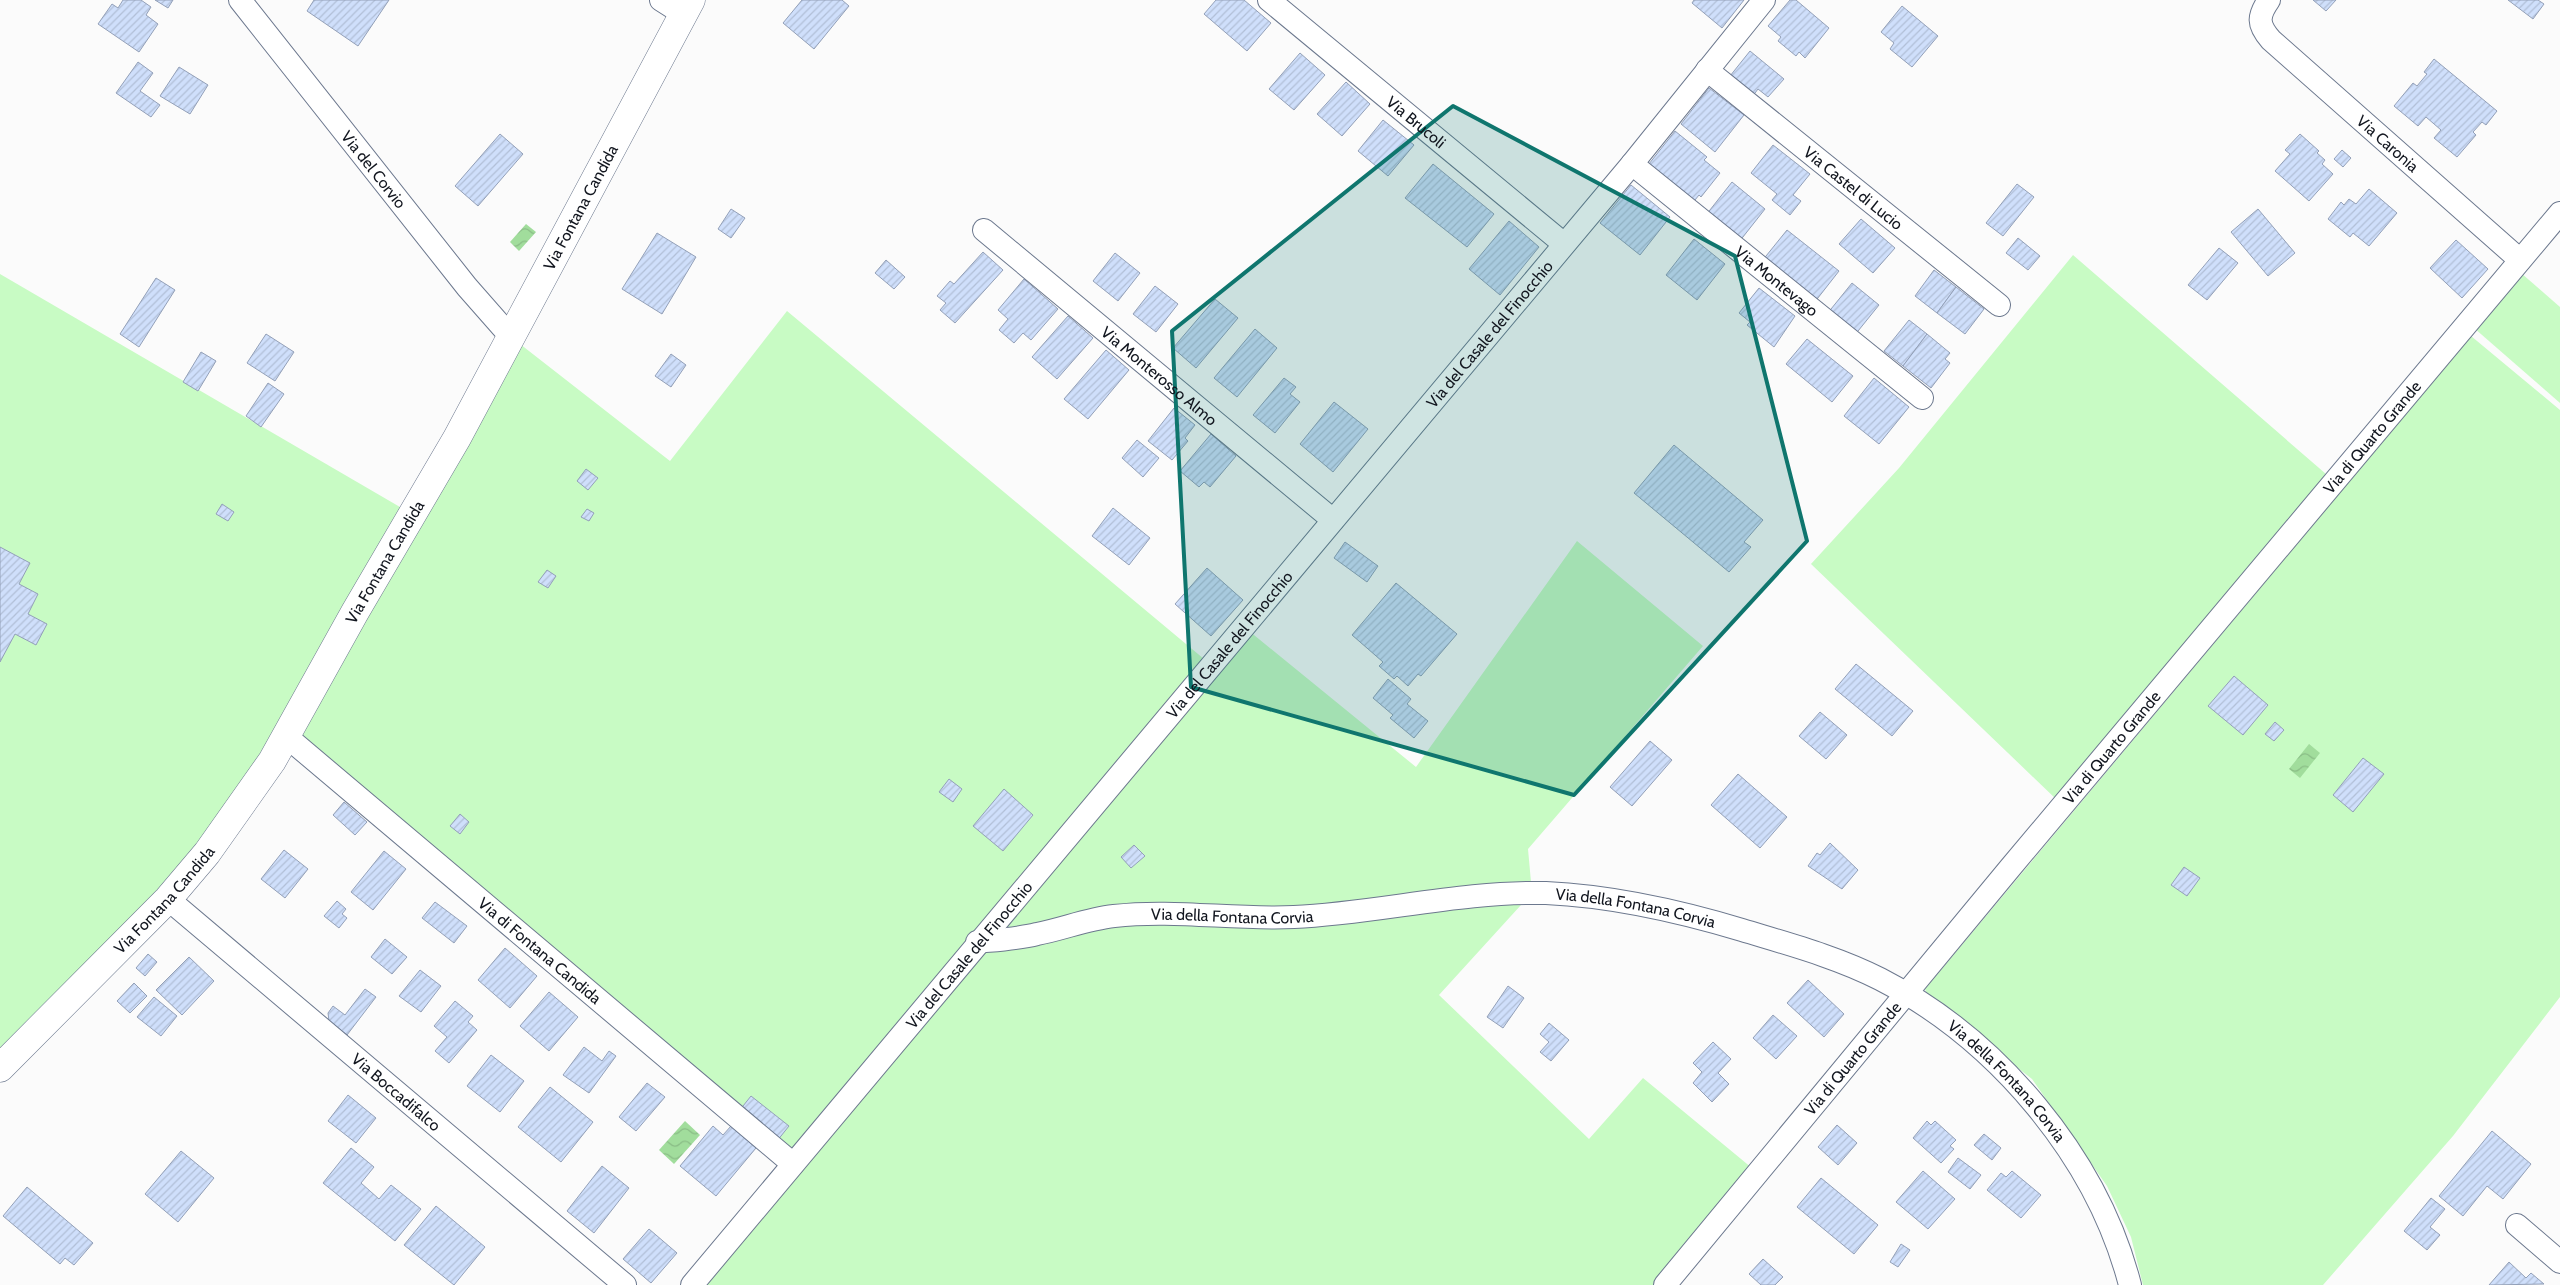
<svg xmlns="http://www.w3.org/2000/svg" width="2560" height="1285" viewBox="0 0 2560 1285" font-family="Cabin,sans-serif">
  <defs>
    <pattern id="water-waves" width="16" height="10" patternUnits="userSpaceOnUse" patternTransform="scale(1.25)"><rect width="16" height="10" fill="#a1dd9c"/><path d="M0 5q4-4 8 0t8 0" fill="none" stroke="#8abd86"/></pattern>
    <pattern id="building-hatch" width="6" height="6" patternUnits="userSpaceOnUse" patternTransform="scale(1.25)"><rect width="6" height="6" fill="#cfdffb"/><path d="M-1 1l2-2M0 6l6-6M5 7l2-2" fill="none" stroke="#b1bfd7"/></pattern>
  </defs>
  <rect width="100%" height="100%" fill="#fbfbfb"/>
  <g fill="#c8fbc4">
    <path d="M2073 255 2326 474 2057 800 1811 564 1899 468Z"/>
    <path d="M2521 273 2560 307V403L2474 328Z"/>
    <path d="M0 274 412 514 511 337 670 461 787 311 1210 664 1243 626 1416 767 1577 541 1703 646 1528 849 1532 893 1439 995 1589 1139 1643 1078 1758 1173 1665 1285H692L793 1164 287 738 272 761 0 1068Z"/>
    <path d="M2471 336 2560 410V997L2453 1136 2323 1285H2143L2131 1237 2107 1186 2032 1079 1929 999 1925 989Z"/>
  </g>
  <g fill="url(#water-waves)">
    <path d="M526 224 536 232 519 251 510 242Z"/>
    <path d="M2309 744 2320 753 2300 778 2289 769Z"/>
    <path d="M685 1121 700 1135 674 1164 659 1150Z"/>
  </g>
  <g fill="url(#building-hatch)" stroke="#93a0b8">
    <path d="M123 0H141L151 7 146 15 158 24 139 52 98 24 112 4 118 8Z"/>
    <path d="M155 0H173L168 8Z"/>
    <path d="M314 0H389L358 46 307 11Z"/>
    <path d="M802 0H842L849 6 814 49 783 23Z"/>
    <path d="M1216 0H1244L1271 23 1247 51 1204 14Z"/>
    <path d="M1694 0H1744L1722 28 1692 3Z"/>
    <path d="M1790 0H1796L1829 28 1805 58 1799 52 1796 56 1778 41 1781 37 1768 26Z"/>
    <path d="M2313 0H2336L2326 11Z"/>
    <path d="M2508 0H2538L2544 4 2533 19Z"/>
    <path d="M1902 6 1938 36 1912 67 1890 49 1894 43 1881 32Z"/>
    <path d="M1750 51 1784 79 1768 97 1758 89 1749 101 1726 81Z"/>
    <path d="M1300 53 1325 75 1294 110 1269 89Z"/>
    <path d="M2434 59 2497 111 2486 125 2482 122 2473 132 2476 135 2457 157 2434 138 2441 130 2426 117 2418 126 2394 106 2413 83 2417 86 2427 74 2424 72Z"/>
    <path d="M138 62 153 73 140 91 160 105 151 117 116 93Z"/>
    <path d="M179 67 208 85 190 114 160 96Z"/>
    <path d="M1346 82 1370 104 1342 136 1317 114Z"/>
    <path d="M1709 88 1744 115 1715 152 1681 124Z"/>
    <path d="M1383 120 1414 145 1388 176 1358 151Z"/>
    <path d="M1675 131 1707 157 1704 160 1720 173 1701 197 1699 195 1691 205 1645 169Z"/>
    <path d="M500 134 523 154 478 206 455 186Z"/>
    <path d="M2300 134 2319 151 2317 153 2325 160 2322 164 2333 174 2309 201 2275 171 2290 154 2285 150Z"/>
    <path d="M1773 145 1810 174 1793 195 1801 201 1790 215 1772 200 1777 194 1751 173Z"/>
    <path d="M2342 150 2351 158 2343 167 2334 159Z"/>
    <path d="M1433 164 1494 214 1467 247 1405 198Z"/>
    <path d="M1732 182 1765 209 1739 242 1706 215Z"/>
    <path d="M2017 184 2034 197 2003 236 1986 223Z"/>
    <path d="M1631 185 1670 217 1640 255 1600 223Z"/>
    <path d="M2369 189 2397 213 2369 246 2353 233 2350 237 2328 219 2341 202 2344 205 2349 199 2356 204Z"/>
    <path d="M731 209 745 218 731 238 718 229Z"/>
    <path d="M2258 209 2295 253 2268 276 2231 232Z"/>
    <path d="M1861 219 1895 248 1873 273 1839 244Z"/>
    <path d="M1509 221 1539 247 1500 295 1469 269Z"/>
    <path d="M1787 230 1839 271 1814 303 1762 261Z"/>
    <path d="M657 233 696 257 662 314 622 289Z"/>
    <path d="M2018 238 2040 256 2028 270 2006 253Z"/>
    <path d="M1694 239 1725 264 1697 300 1666 275Z"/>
    <path d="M2456 240 2488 269 2462 298 2430 268Z"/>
    <path d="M2219 248 2238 263 2207 300 2188 285Z"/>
    <path d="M983 252 1003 270 955 323 940 310 946 303 937 296 950 281 954 284Z"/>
    <path d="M1115 253 1140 273 1118 301 1093 281Z"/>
    <path d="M886 260 905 277 894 289 875 273Z"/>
    <path d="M1934 270 1956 287 1937 313 1915 296Z"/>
    <path d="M156 278 175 290 139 347 120 334Z"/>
    <path d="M1024 279 1058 309 1031 340 1023 333 1014 343 999 330 1008 319 998 310Z"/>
    <path d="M1852 283 1879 305 1854 336 1827 314Z"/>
    <path d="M1155 286 1178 304 1156 332 1133 314Z"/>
    <path d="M1956 287 1984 309 1965 334 1937 313Z"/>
    <path d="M1759 288 1795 316 1774 347 1747 325 1750 322 1739 313Z"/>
    <path d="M1215 299 1238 318 1196 368 1173 348Z"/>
    <path d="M1068 316 1093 338 1057 379 1032 357Z"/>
    <path d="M1909 320 1927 334 1903 366 1884 351Z"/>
    <path d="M1255 329 1277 348 1237 397 1214 378Z"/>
    <path d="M266 334 294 352 275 381 247 363Z"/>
    <path d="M1927 334 1950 353 1945 359 1950 363 1931 388 1903 366Z"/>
    <path d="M1807 339 1853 376 1832 402 1786 364Z"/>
    <path d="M1106 350 1129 370 1088 419 1064 399Z"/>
    <path d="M201 352 216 361 198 391 183 382Z"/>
    <path d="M671 354 686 365 671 387 655 376Z"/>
    <path d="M1284 378 1296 387 1290 394 1300 402 1275 433 1253 415Z"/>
    <path d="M1874 378 1909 407 1879 444 1844 416Z"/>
    <path d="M268 383 284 394 261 427 246 416Z"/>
    <path d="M1334 402 1368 429 1333 472 1300 444Z"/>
    <path d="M1174 408 1195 425 1185 438 1188 441 1172 460 1148 441Z"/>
    <path d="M1211 434 1236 456 1210 487 1204 482 1199 487 1180 471Z"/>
    <path d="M1137 440 1159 458 1143 477 1122 458Z"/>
    <path d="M1674 445 1763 520 1744 542 1751 547 1729 572 1634 493Z"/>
    <path d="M586 469 598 478 588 490 577 481Z"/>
    <path d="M222 504 234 512 228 521 216 514Z"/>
    <path d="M1113 508 1150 538 1129 565 1092 536Z"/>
    <path d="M587 509 594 513 589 521 581 517Z"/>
    <path d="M1345 542 1378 566 1367 582 1334 558Z"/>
    <path d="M0 547 30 563 19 584 38 594 28 614 47 624 36 645 15 634 0 662Z"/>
    <path d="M1207 568 1243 600 1211 636 1175 604Z"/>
    <path d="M547 570 556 576 548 588 538 582Z"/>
    <path d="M1396 583 1457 634 1421 676 1418 674 1408 686 1397 676 1394 679 1379 666 1383 662 1352 635Z"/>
    <path d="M1856 664 1913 711 1892 736 1835 689Z"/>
    <path d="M2234 676 2268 705 2243 735 2208 706Z"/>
    <path d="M1388 679 1411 699 1407 704 1428 721 1414 738 1390 718 1393 715 1373 698Z"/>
    <path d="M1820 712 1847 735 1826 759 1799 736Z"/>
    <path d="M2275 722 2284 730 2274 741 2265 734Z"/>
    <path d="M1650 741 1672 760 1632 806 1610 787Z"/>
    <path d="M2363 758 2384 774 2353 812 2333 795Z"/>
    <path d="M1738 774 1787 817 1760 848 1711 805Z"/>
    <path d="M949 779 962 789 953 802 939 792Z"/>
    <path d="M1004 789 1033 815 1003 851 973 826Z"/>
    <path d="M344 802 367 822 355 835 333 815Z"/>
    <path d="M460 814 469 822 460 834 450 826Z"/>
    <path d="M1830 843 1858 870 1842 889 1808 866 1817 853 1820 855Z"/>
    <path d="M1134 845 1145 856 1131 868 1121 857Z"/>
    <path d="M284 850 308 869 285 898 261 879Z"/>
    <path d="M384 851 406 869 373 910 351 892Z"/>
    <path d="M2184 867 2200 878 2187 896 2171 885Z"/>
    <path d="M337 901 346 909 342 914 347 918 339 928 324 916Z"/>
    <path d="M435 902 467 926 454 943 422 918Z"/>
    <path d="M385 939 407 957 392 974 371 957Z"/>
    <path d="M505 948 537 976 510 1008 478 980Z"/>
    <path d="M148 954 157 962 145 976 136 968Z"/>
    <path d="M189 957 214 981 182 1015 156 990Z"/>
    <path d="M420 970 441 986 421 1012 399 996Z"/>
    <path d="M1808 980 1844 1014 1824 1037 1787 1003Z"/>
    <path d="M134 983 147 996 130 1013 117 1001Z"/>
    <path d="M1508 986 1524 998 1503 1028 1487 1017Z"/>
    <path d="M365 989 376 997 347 1035 329 1021 328 1013 333 1006 345 1015Z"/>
    <path d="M549 992 578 1017 549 1051 520 1026Z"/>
    <path d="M154 997 177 1016 161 1036 137 1017Z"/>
    <path d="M455 1001 473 1016 468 1022 477 1030 449 1063 435 1051 447 1037 434 1026Z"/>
    <path d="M1773 1015 1797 1036 1776 1059 1753 1038Z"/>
    <path d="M1549 1023 1569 1040 1551 1061 1540 1052 1549 1042 1540 1034Z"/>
    <path d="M1713 1042 1731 1059 1718 1073 1729 1084 1712 1102 1693 1083 1702 1072 1693 1063Z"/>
    <path d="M584 1047 602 1061 609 1051 616 1056 589 1093 563 1075Z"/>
    <path d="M491 1055 524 1081 500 1112 467 1086Z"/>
    <path d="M647 1083 665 1097 636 1131 619 1117Z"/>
    <path d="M550 1087 593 1122 561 1162 518 1127Z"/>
    <path d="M348 1095 376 1118 356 1143 328 1121Z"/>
    <path d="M751 1096 789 1126 777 1141 739 1111Z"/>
    <path d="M1927 1121 1931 1125 1935 1121 1956 1140 1950 1146 1954 1149 1941 1163 1913 1138Z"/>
    <path d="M1837 1125 1857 1143 1838 1165 1818 1147Z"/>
    <path d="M713 1126 723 1135 731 1126 756 1148 716 1196 680 1166Z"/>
    <path d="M2492 1131 2531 1164 2503 1199 2487 1186 2463 1216 2439 1196Z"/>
    <path d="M1984 1134 2001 1148 1992 1160 1974 1145Z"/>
    <path d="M351 1148 374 1167 361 1183 379 1199 391 1185 421 1209 395 1241 323 1183Z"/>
    <path d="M181 1151 214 1178 178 1222 145 1194Z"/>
    <path d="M1958 1158 1981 1175 1970 1189 1948 1172Z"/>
    <path d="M602 1166 629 1188 594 1233 567 1211Z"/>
    <path d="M1923 1171 1955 1199 1928 1229 1896 1202Z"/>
    <path d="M2012 1171 2041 1195 2021 1218 1987 1190 2001 1173 2006 1177Z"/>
    <path d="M1821 1178 1878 1225 1854 1254 1797 1207Z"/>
    <path d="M27 1187 93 1243 74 1265 65 1258 60 1264 3 1216Z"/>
    <path d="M2431 1198 2445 1209 2430 1227 2440 1235 2427 1250 2404 1231Z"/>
    <path d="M436 1206 485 1247 454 1285 404 1245Z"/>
    <path d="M649 1229 677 1253 651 1283 623 1259Z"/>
    <path d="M1901 1244 1910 1250 1898 1267 1890 1262Z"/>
    <path d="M1763 1259 1783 1277 1775 1285H1761L1749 1274Z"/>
    <path d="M2509 1262 2526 1278 2531 1273 2544 1284 2489 1285Z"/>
  </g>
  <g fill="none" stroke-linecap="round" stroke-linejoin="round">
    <g stroke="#6c788e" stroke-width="24">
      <g id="street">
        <path id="s1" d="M240 0 467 287 511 337"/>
        <path d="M661 0 683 14"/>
        <path id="s2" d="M1269 0 1564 244"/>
        <path id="s3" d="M2269 0C2258 16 2257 24 2271 40L2520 260"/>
        <path id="s4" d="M1707 70 1999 305"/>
        <path id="s5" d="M1632 164 1922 398"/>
        <path id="s6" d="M984 230 1333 520"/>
        <path id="s7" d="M287 737 793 1164"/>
        <path id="s8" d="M168 899 625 1285"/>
        <path id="s9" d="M977 942C997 940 1017 939 1037 934 1063 929 1087 919 1114 916 1174 909 1234 920 1294 917 1378 913 1461 891 1546 893 1611 896 1679 911 1742 930 1788 944 1837 957 1880 979 1997 1039 2097 1157 2130 1285"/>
        <path d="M2517 1225 2560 1262"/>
        <path id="s10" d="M692 1285 1632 164 1764 0"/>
        <path id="s11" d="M1665 1285 2010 868 2560 213"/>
      </g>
    </g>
    <g stroke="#6c788e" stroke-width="29">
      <g id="secondary">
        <path id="s12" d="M0 1068 168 899 207 853 272 761 355 612 457 438 691 0"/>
      </g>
    </g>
    <use href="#street" stroke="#fff" stroke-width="22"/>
    <use href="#secondary" stroke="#fff" stroke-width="28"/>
  </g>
  <path fill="#0f766e" fill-opacity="0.2" stroke="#0f766e" stroke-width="4" stroke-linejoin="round" d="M1453 106 1735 256 1807 541 1574 795 1191 687 1172 331Z"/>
  <g text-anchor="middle" stroke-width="4.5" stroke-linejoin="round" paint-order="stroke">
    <g font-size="16" fill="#12161f" stroke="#fff">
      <text dy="6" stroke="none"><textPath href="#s2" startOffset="191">Via Brucoli</textPath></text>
      <text dy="6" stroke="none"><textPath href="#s3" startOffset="201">Via Caronia</textPath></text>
      <text dy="6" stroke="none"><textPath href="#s1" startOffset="216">Via del Corvio</textPath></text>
      <text dy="6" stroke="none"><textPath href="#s4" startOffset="188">Via Castel di Lucio</textPath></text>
      <text dy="6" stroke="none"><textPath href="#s12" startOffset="1045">Via Fontana Candida</textPath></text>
      <text dy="6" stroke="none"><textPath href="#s5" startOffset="186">Via Montevago</textPath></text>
      <text dy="6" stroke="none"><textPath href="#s10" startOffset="1241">Via del Casale del Finocchio</textPath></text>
      <text dy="6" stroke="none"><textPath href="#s6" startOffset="228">Via Monterosso Almo</textPath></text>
      <text dy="6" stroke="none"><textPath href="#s11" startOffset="1104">Via di Quarto Grande</textPath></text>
      <text dy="6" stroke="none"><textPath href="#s12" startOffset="640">Via Fontana Candida</textPath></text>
      <text dy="6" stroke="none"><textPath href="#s10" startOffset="836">Via del Casale del Finocchio</textPath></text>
      <text dy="6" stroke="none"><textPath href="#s11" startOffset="699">Via di Quarto Grande</textPath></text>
      <text dy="6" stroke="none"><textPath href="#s12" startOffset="235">Via Fontana Candida</textPath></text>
      <text dy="6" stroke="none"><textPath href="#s9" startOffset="664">Via della Fontana Corvia</textPath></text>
      <text dy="6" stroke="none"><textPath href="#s9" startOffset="258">Via della Fontana Corvia</textPath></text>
      <text dy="6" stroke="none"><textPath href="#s7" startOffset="331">Via di Fontana Candida</textPath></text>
      <text dy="6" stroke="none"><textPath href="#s10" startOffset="431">Via del Casale del Finocchio</textPath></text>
      <text dy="6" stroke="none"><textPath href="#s11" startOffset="294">Via di Quarto Grande</textPath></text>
      <text dy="6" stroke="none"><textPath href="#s9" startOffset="1084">Via della Fontana Corvia</textPath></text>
      <text dy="6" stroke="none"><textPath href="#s8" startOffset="299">Via Boccadifalco</textPath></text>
    </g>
  </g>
</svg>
